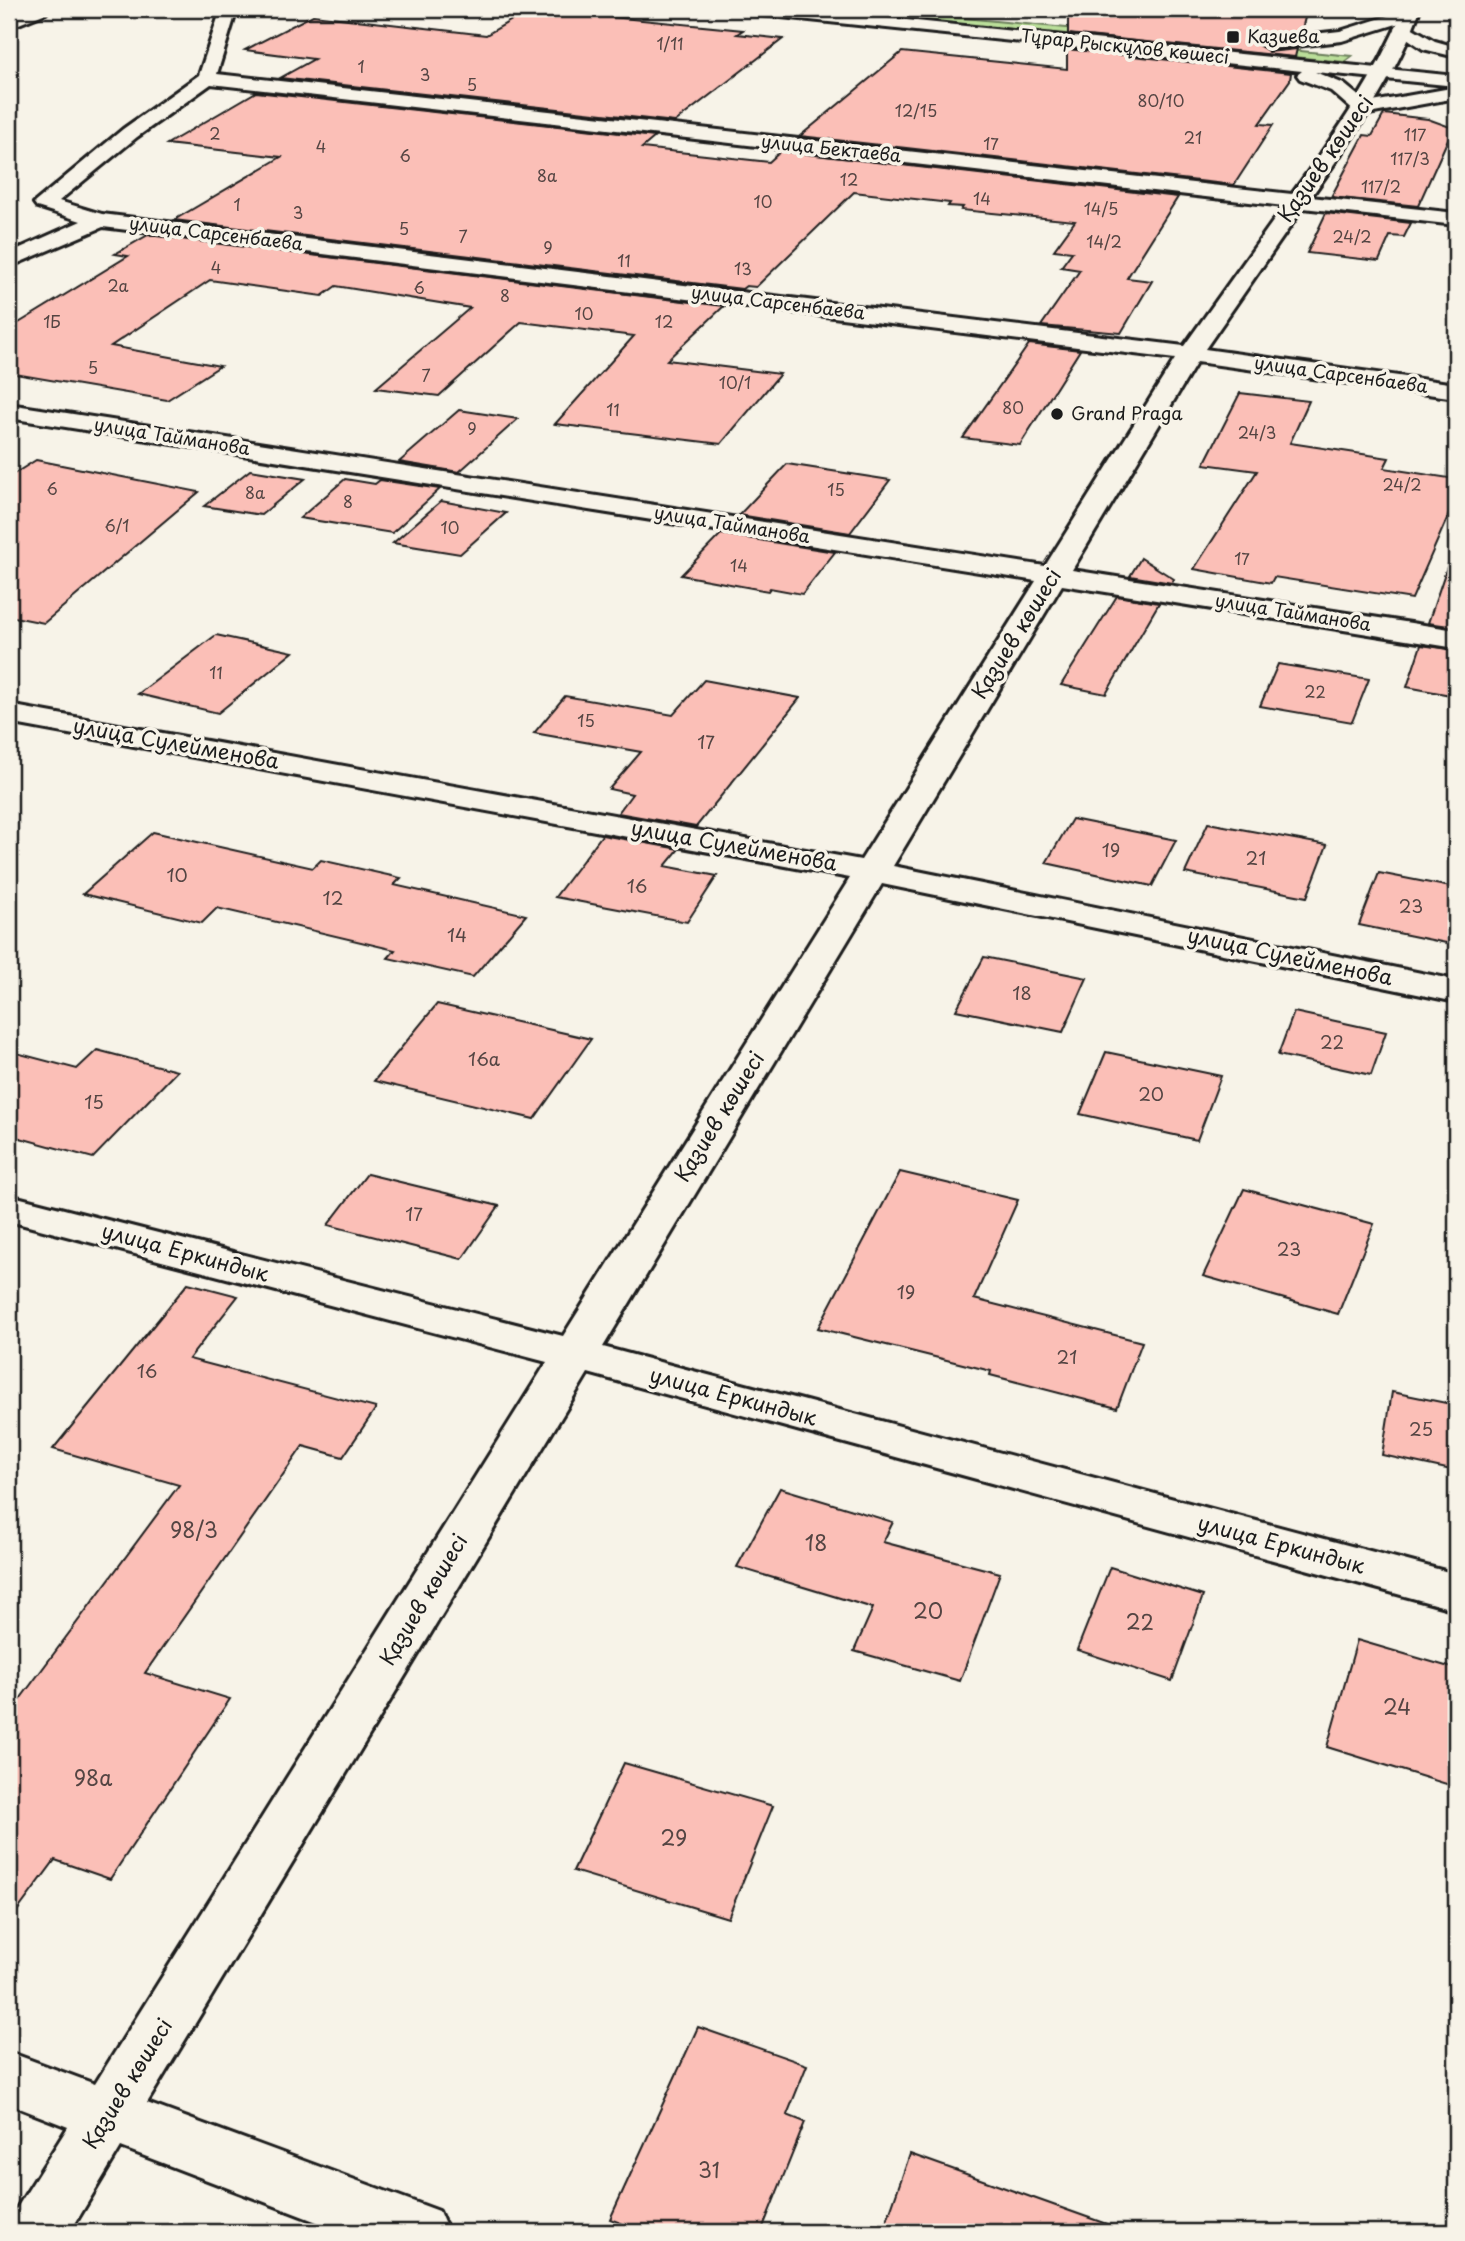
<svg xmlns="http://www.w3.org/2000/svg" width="1465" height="2241" viewBox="0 0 1465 2241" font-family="'Playpen Sans',sans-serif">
  <rect width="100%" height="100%" fill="#f7f3e8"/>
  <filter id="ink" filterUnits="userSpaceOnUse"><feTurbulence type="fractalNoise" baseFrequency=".0143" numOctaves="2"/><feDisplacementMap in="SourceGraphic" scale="14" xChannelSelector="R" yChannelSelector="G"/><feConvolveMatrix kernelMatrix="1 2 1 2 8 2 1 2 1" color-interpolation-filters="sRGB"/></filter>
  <g filter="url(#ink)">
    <path fill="#bade99" stroke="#6b7d5a" stroke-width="2" d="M805 9H872L1352 56 1344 62Z"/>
    <g fill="#fbbfb7" stroke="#1c1c1c" stroke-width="2">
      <path d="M531 9 743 30 737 34 783 39 675 122 280 78 314 59 245 50 313 15 486 35Z"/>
      <path d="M1068 9H1279L1307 10 1301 33 1269 36 1258 43 1269 52 1297 49 1295 57 1068 34Z"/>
      <path d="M1067 49 1291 73 1290 80 1259 124 1273 125 1234 185 800 136 902 52 1067 69Z"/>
      <path d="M256 92 655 137 642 148 769 162 781 151 1178 197 1127 278 1152 281 1121 333 1041 326 1080 270 1061 267 1072 252 1054 250 1075 221 961 210 963 207 948 206 950 203 854 192 756 287 746 286 742 289 174 220 281 157 167 144Z"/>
      <path d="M1384 114 1428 119 1453 128 1418 206 1331 197 1364 135 1372 136Z"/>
      <path d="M1326 213 1411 223 1404 237 1390 236 1379 261 1307 253Z"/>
      <path d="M148 235 724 306 667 360 780 374 721 444 555 424 634 336 521 322 439 396 376 388 470 308 336 286 322 296 210 280 111 346 220 366 167 400 9 373V329L128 256 115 254Z"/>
      <path d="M1029 344 1080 350 1020 445 963 438Z"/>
      <path d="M1240 393 1309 401 1290 443 1389 458 1384 468 1456 479V498L1412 599 1274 577 1271 583 1194 569 1257 471 1204 464Z"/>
      <path d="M459 410 518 419 459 472 399 462Z"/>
      <path d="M36 460 199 492 44 623 9 616V477Z"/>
      <path d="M787 464 890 480 850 533 739 515Z"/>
      <path d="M250 470 305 479 261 515 204 506Z"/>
      <path d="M345 479 375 484 380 480 440 489 392 533 300 518Z"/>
      <path d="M441 501 506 513 460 554 393 543Z"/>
      <path d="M721 534 835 552 802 594 770 588 768 591 681 575Z"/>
      <path d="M1141 558 1174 579 1172 583 1130 576Z"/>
      <path d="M1448 564 1456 566V627L1428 623Z"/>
      <path d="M1117 596 1159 603 1106 694 1061 685Z"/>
      <path d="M216 635 293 652 218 713 138 694Z"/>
      <path d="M1421 645 1456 650V696L1407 687Z"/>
      <path d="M1278 664 1369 679 1352 722 1260 706Z"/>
      <path d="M704 680 800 698 696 827 618 813 632 794 609 789 641 752 534 733 565 696 673 715Z"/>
      <path d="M1072 819 1176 840 1152 886 1046 863Z"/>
      <path d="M1208 823 1327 845 1307 897 1185 873Z"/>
      <path d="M153 832 313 868 321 860 401 878 394 885 526 915 473 977 388 958 395 950 217 908 202 923 83 894Z"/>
      <path d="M602 835 679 849 665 866 717 876 687 922 555 897Z"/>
      <path d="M1379 873 1456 888V945L1359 925Z"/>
      <path d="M984 957 1087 978 1063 1032 956 1010Z"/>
      <path d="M437 1004 591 1039 534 1119 374 1081Z"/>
      <path d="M1294 1012 1386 1032 1371 1075 1278 1055Z"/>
      <path d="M97 1050 177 1071 93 1158 9 1135V1051L77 1069Z"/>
      <path d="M1106 1052 1221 1076 1197 1140 1080 1114Z"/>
      <path d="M900 1172 1018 1200 974 1299 1142 1342 1117 1408 990 1375 991 1371 818 1328Z"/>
      <path d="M367 1174 499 1206 462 1259 328 1225Z"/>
      <path d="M1244 1189 1374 1224 1338 1314 1203 1276Z"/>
      <path d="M188 1283 238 1296 189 1359 376 1408 343 1457 303 1446 145 1673 230 1699 110 1879 55 1860 9 1922V1714L179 1485 53 1449Z"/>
      <path d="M1392 1392 1456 1405V1471L1382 1455Z"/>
      <path d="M780 1488 893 1522 883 1542 1000 1573 960 1681 854 1651 873 1608 737 1567Z"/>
      <path d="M1110 1567 1203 1596 1172 1681 1077 1650Z"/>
      <path d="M1357 1640 1456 1669V1787L1327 1747Z"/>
      <path d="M624 1763 773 1806 728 1918 573 1871Z"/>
      <path d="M698 2027 807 2065 787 2115 805 2122 761 2232H644L610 2219Z"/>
      <path d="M910 2154 1112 2226 1111 2232H883Z"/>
    </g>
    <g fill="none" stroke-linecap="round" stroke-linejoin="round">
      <g stroke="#1c1c1c" stroke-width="6">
        <g id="minor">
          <path d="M27 9H48L46 13 9 28V17Z"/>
          <path d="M221 9H237L217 74 1292 194C1337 132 1374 80 1404 9H1420C1396 78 1353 137 1311 197L1456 213V225L1303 208 1205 349 1456 384V398L1197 362 1072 570 1456 630V648L1062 585 893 866 1456 980V1002L882 884 603 1347 1456 1574V1610L588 1373 147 2103 439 2211 448 2232H343L121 2147 70 2232H9L15 2211 68 2127 9 2104V2052L95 2084 547 1362 9 1221V1195L563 1336 850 878 9 723V705L861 860 1036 581 9 418V404L1045 566 1175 359 103 227 9 267V253L81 221 37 207 34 203 123 129 199 75ZM211 84 1284 206 1184 346 102 214 59 201 137 137Z"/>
        </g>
      </g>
      <g stroke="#1c1c1c" stroke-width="6">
        <g id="major">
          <path d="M744 9H799L1456 76V86L1315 72 1344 84 1367 103 1451 88 1456 90V98L1363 115 1356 113 1331 91 1300 79 1297 75 1302 71 752 14Z"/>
          <path d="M1410 9 1416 10 1418 14 1416 18 1342 41 1269 49 1260 44 1269 39 1340 31Z"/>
          <path d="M1404 23 1435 41 1456 47V57L1423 49 1398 32 1395 28 1398 24Z"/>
        </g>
      </g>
      <use href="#minor" fill="#f7f3e8" fill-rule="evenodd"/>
      <use href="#major" fill="#f7f3e8" fill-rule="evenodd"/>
    </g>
  </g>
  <g fill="#1c1c1c" stroke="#f7f3e8" stroke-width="2.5">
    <rect x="1226" y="30" width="14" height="14" rx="3.5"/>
    <circle cx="1057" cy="414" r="7"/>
  </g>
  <g text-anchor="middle" stroke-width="7" stroke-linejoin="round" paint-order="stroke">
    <g font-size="16" fill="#544543">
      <text x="670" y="50">1/11</text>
      <text x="361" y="73">1</text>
      <text x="425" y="81">3</text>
      <text x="472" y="91">5</text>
      <text x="1161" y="107">80/10</text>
      <text x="916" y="117">12/15</text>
      <text x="215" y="140">2</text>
      <text x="1415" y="141">117</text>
      <text x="1193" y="144">21</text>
      <text x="991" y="150">17</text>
      <text x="321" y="153">4</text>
      <text x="405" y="162">6</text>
      <text x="1410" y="165">117/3</text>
      <text x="547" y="182">8а</text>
      <text x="849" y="186">12</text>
      <text x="1381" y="193">117/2</text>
      <text x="982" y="205">14</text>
      <text x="763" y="208">10</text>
      <text x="237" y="211">1</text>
      <text x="1101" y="215">14/5</text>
      <text x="298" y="219">3</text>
      <text x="404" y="235">5</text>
      <text x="463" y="243">7</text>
      <text x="1352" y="243">24/2</text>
      <text x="1104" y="248">14/2</text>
      <text x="548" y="254">9</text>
      <text x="624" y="267">11</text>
      <text x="216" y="274">4</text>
      <text x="743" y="275">13</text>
      <text x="118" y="292">2а</text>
      <text x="419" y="294">6</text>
      <text x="505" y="302">8</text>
      <text x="584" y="320">10</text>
      <text x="52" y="328">1Б</text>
      <text x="664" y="328">12</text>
      <text x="93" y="374">5</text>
      <text x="426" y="382">7</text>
      <text x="735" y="389">10/1</text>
      <text x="1013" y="414">80</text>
      <text x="613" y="416">11</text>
      <text x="472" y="435">9</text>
      <text x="1257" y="439">24/3</text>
      <text x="1402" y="491">24/2</text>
      <text x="52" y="495">6</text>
      <text x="836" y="496">15</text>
      <text x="255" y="499">8а</text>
      <text x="348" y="508">8</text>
      <text x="117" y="532">6/1</text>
      <text x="450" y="534">10</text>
      <text x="1242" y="565">17</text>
      <text x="739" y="572">14</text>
      <text x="216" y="679">11</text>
      <text x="1315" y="698">22</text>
      <text x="586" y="727">15</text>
    </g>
    <g font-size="18" fill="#1c1c1c" stroke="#f7f3e8" text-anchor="start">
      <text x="1247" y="43">Казиева</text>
      <text x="1071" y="420">Grand Praga</text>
    </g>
    <g font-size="18" fill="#1c1c1c" stroke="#f7f3e8">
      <text transform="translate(1125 47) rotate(6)" y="6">Тұрар Рыскұлов көшесі</text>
      <text transform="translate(831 149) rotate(6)" y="6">улица Бектаева</text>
      <text transform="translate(216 234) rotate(7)" y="6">улица Сарсенбаева</text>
      <text transform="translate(778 303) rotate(7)" y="6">улица Сарсенбаева</text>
      <text transform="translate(1341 375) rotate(8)" y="6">улица Сарсенбаева</text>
      <text transform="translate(172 437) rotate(9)" y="6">улица Тайманова</text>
      <text transform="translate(732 525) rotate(9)" y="6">улица Тайманова</text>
      <text transform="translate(1293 613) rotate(9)" y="6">улица Тайманова</text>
    </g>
    <g font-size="18" fill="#544543">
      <text x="706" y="749">17</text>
      <text x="1111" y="857">19</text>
      <text x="1256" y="865">21</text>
      <text x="177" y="882">10</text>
      <text x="637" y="893">16</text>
      <text x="333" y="905">12</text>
      <text x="1411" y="913">23</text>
      <text x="457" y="942">14</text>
      <text x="1022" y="1000">18</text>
      <text x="1332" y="1049">22</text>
      <text x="484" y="1066">16а</text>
      <text x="1151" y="1101">20</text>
      <text x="94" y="1109">15</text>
      <text x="414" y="1221">17</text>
      <text x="1289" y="1256">23</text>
      <text x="906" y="1299">19</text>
      <text x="1067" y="1364">21</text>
      <text x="147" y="1378">16</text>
      <text x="1421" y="1436">25</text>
    </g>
    <g font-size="21" fill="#1c1c1c" stroke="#f7f3e8">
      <text transform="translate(1326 159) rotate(-55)" y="7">Қазиев көшесі</text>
      <text transform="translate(1017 634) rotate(-58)" y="7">Қазиев көшесі</text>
      <text transform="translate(176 744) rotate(10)" y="7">улица Сулейменова</text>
      <text transform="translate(734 846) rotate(10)" y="7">улица Сулейменова</text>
      <text transform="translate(1290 957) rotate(12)" y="7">улица Сулейменова</text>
      <text transform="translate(720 1117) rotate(-58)" y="7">Қазиев көшесі</text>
      <text transform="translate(185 1253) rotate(15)" y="7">улица Еркиндык</text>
      <text transform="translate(733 1397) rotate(15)" y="7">улица Еркиндык</text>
      <text transform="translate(1281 1545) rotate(15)" y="7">улица Еркиндык</text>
      <text transform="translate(424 1600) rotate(-59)" y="7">Қазиев көшесі</text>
      <text transform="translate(128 2084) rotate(-58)" y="7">Қазиев көшесі</text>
    </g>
    <g font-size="21" fill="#544543">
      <text x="194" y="1538">98/3</text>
      <text x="816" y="1551">18</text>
      <text x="928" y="1619">20</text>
      <text x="1140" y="1630">22</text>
      <text x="1397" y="1715">24</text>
      <text x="93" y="1786">98а</text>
      <text x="674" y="1846">29</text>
      <text x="709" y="2178">31</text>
    </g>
  </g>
  <rect width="1465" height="2241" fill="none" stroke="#f7f3e8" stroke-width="35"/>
  <rect x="18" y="18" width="1430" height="2206" fill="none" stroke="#1c1c1c" stroke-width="2.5" filter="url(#ink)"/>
</svg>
